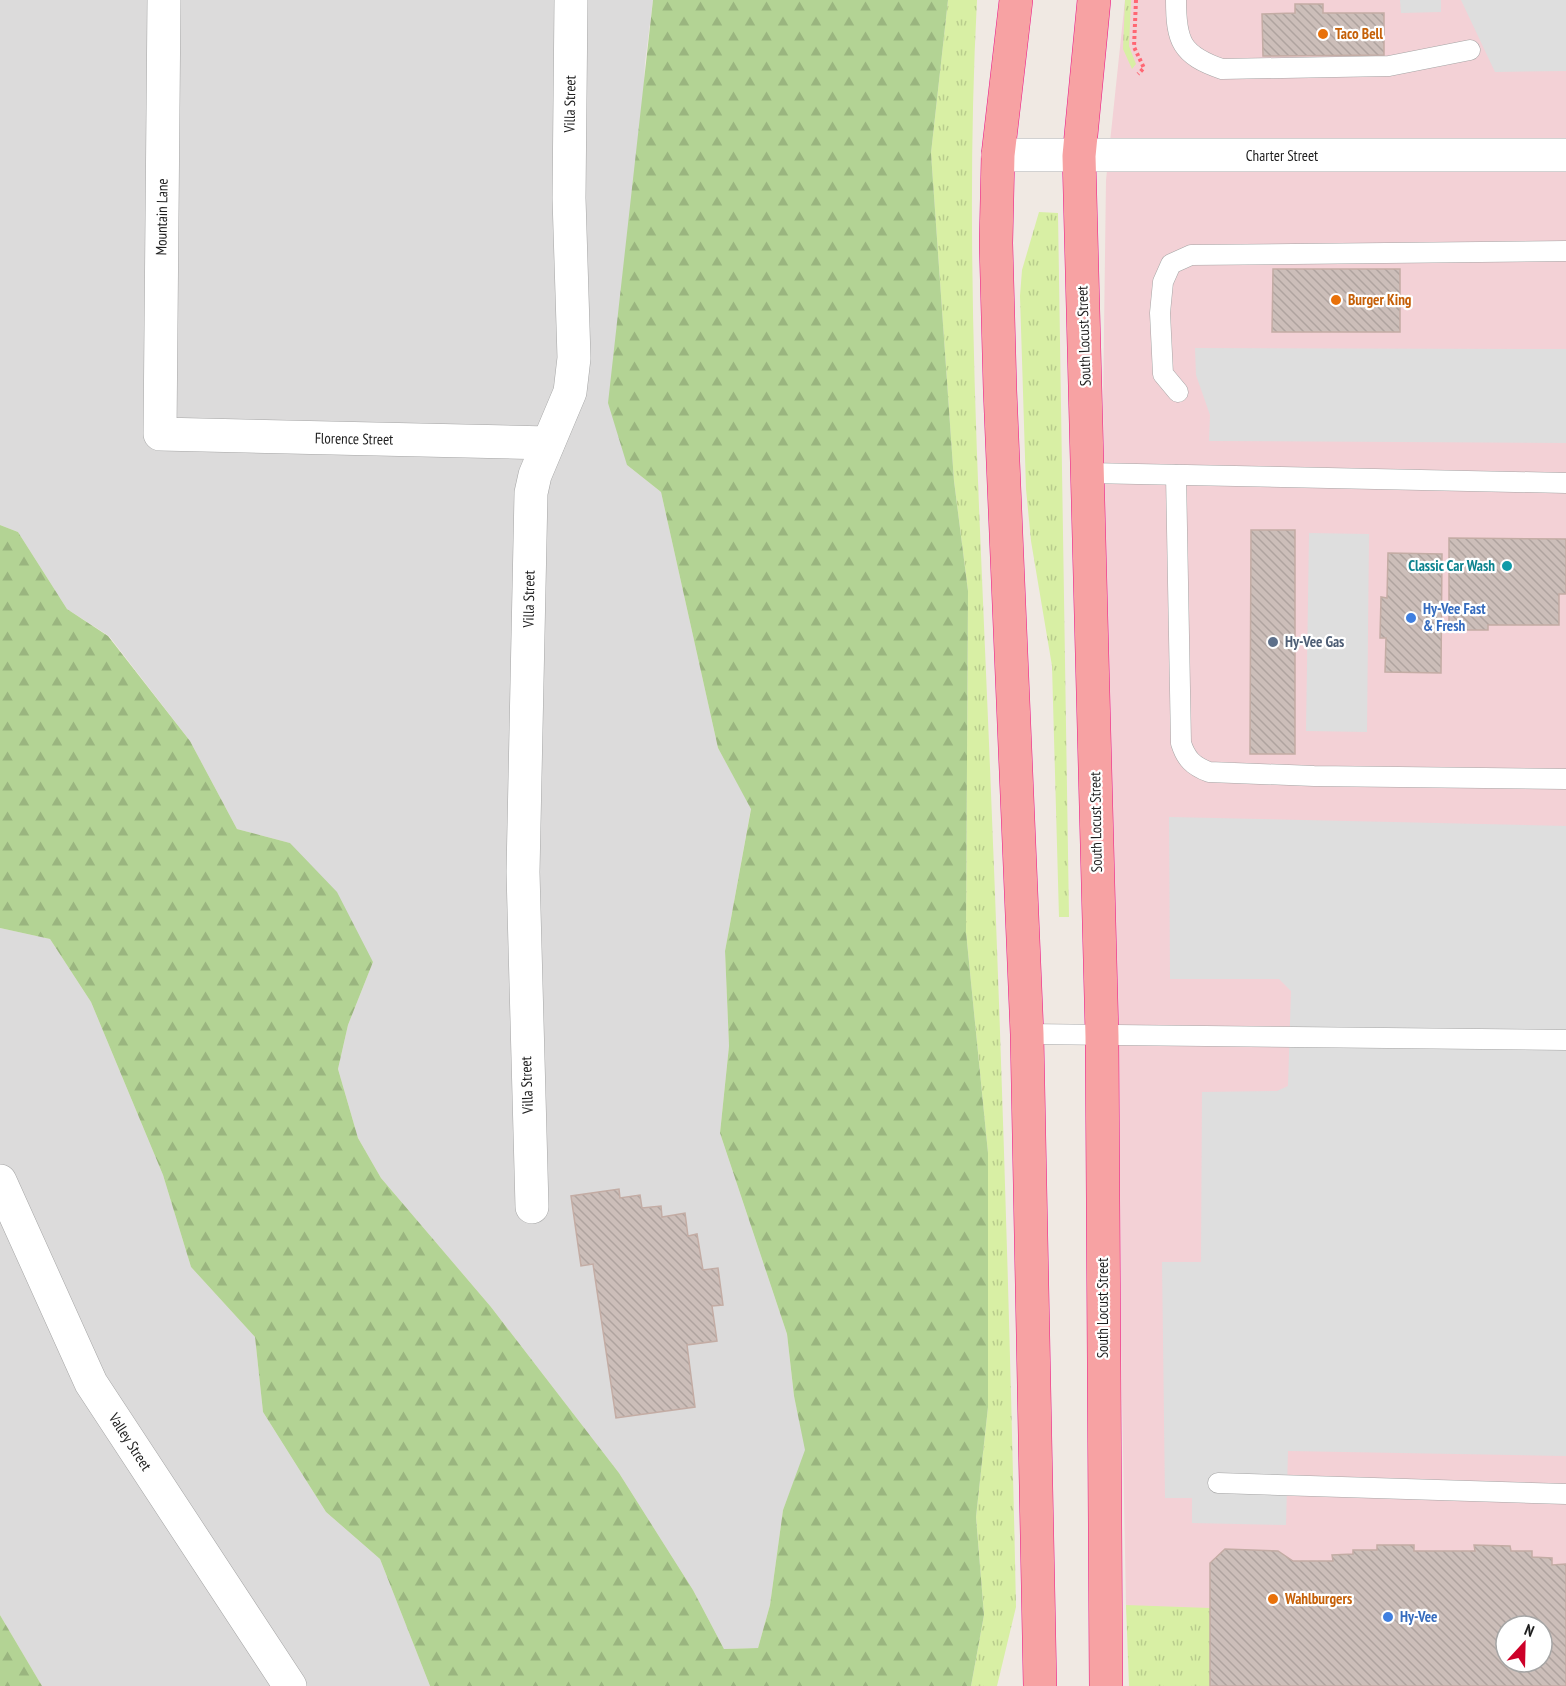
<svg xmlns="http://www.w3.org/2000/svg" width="1566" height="1686" viewBox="0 0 1566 1686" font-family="'PT Sans Narrow',sans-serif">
  <defs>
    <pattern id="grass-tufts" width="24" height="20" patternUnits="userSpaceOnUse" patternTransform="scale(1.5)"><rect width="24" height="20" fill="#d8efa4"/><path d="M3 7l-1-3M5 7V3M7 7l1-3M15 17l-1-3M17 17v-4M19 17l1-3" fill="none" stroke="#b9cc8d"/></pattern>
    <pattern id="forest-firs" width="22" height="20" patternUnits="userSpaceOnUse" patternTransform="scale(1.5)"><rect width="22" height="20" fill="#b3d394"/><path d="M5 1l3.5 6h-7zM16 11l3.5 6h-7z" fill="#9ab57f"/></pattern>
    <pattern id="building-back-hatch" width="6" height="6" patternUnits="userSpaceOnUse" patternTransform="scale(1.5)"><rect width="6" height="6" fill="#ccbeb9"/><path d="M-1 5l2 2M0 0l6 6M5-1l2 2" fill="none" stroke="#afa39f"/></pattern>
  </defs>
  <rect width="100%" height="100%" fill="#f0e9e3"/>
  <g fill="#dcdbdb">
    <path d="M0 0H653L645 63 627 465 661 492 718 748 751 808 725 951 729 1046 720 1133 787 1334 794 1396 806 1450 783 1510 770 1605 758 1648 724 1649 693 1590 619 1473 491 1307 381 1178 358 1138 338 1069 348 1025 373 962 290 843 237 829 190 741 109 636 67 609 18 532 0 525Z"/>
    <path d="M0 928 50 939 91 1002 163 1175 191 1267 255 1337 263 1412 326 1512 380 1559 430 1686H42L0 1615Z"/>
  </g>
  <path fill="#f3d1d6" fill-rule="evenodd" d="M1125 0H1566V1686H1132L1126 1605 1103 407 1106 180ZM1506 1626H1542V1662H1506Z"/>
  <g fill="url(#grass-tufts)">
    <path d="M948 0H977C964 247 979 496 989 743 1001 1031 1010 1319 1016 1607L997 1686H971L984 1615 976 1517 988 1407V1153L966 932 968 591 954 481 931 153Z"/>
    <path d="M1125 0H1131L1129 46 1136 64 1132 69 1123 49Z"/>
    <path d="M1039 212 1058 213 1069 917H1059L1052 666 1031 541 1026 489 1020 296 1022 270Z"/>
    <path d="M1126 1605 1210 1608V1686H1129Z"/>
  </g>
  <g fill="url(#forest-firs)">
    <path d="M653 0H948L931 153 954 481 968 591 966 932 988 1153V1407L976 1517 984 1615 971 1686H430L380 1559 326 1512 263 1412 255 1337 191 1267 163 1175 91 1002 50 939 0 928V525L18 532 67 609 108 636 190 741 237 829 290 843 337 892 373 962 348 1025 338 1069 358 1138 381 1178 491 1307 619 1473 693 1590 724 1649 758 1648 770 1605 783 1510 805 1450 794 1396 787 1334 720 1133 729 1046 725 951 751 809 718 748 661 492 627 465 608 403Z"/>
    <path d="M0 1615 42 1686H0Z"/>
  </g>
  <g fill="#dedede">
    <path d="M1400 0H1441V12L1401 13Z"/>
    <path d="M1461 0H1566V71L1495 72Z"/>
    <path d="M1195 348 1566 349V443L1209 441 1210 415 1196 375Z"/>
    <path d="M1309 533 1369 534 1367 732 1306 731Z"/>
    <path d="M1169 817 1566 826V1456L1288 1451 1286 1525 1192 1523V1498H1165L1162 1262H1201L1202 1092 1277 1091 1288 1086 1291 991 1279 979H1170Z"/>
  </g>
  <g fill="url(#building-back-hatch)" stroke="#c3aca4" stroke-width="1.5" fill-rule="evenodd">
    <path d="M1295 4H1323V13H1384V55L1263 56 1262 14 1295 13Z"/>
    <path d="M1273 269H1400V332H1272Z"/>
    <path d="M1251 530H1295V754H1250Z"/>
    <path d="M1449 538 1566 539V594H1559V625H1488V630H1449Z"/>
    <path d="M1388 553 1442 554 1441 673 1385 672 1386 638H1380L1381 597 1387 598Z"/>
    <path d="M619 1189 620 1198 640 1195 642 1208 661 1206 662 1217 685 1213 688 1236 697 1234 703 1270 718 1268 723 1305 712 1306 717 1341 687 1345 695 1407 616 1418 593 1264 581 1266 571 1196Z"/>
    <path d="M1377 1545H1414V1551H1475L1474 1545 1510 1546 1511 1551H1532V1557L1552 1558V1565L1566 1564V1686H1210V1563L1225 1549 1278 1551 1293 1561H1333L1332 1555 1353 1554V1550H1377ZM1506 1626H1542V1662H1506Z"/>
  </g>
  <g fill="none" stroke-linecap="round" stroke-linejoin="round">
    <g stroke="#a5a5a5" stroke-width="21">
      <g id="service">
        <path d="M1176 0C1176 41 1181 55 1222 69L1389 66 1470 50"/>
        <path d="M1178 392 1163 374 1160 313 1163 282 1171 264 1191 255 1566 251"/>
        <path d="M1088 473 1566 483"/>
        <path d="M1176 475 1181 743C1186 759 1193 766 1209 772L1314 776 1566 779"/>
        <path d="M1027 1034 1566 1040"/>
        <path d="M1218 1483 1566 1494"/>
      </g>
    </g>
    <g stroke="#a5a5a5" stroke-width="34">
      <g id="minor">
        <path d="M164 0 160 434 548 443"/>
        <path d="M998 155H1566"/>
        <path d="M0 1181 91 1383 290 1686"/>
        <path d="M532 1207 523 872 531 493 535 475 570 392 574 358 569 198 571 0"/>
      </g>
    </g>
    <g stroke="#eb1487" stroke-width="34">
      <g id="trunk">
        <path d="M1016 0 998 155 996 243 1000 390 1027 1034 1040 1686"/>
        <path d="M1094 0 1079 156 1102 1036 1106 1686"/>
      </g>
    </g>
    <path stroke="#ff6673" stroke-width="4" stroke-dasharray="3 3" stroke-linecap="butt" d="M1136 0 1134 47 1144 68 1138 74"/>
    <use href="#service" stroke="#fff" stroke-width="20"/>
    <use href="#minor" stroke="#fff" stroke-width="33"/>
    <use href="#trunk" stroke="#f7a2a3" stroke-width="33"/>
  </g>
  <g fill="#e8710a" stroke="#fff" stroke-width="2">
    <circle cx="1323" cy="34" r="6"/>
    <circle cx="1336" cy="300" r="6"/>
    <circle cx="1273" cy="1599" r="6"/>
  </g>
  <circle fill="#0f9aa8" stroke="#fff" stroke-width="2" cx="1507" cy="566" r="6"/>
  <g fill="#3f7fe0" stroke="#fff" stroke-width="2">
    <circle cx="1411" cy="618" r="6"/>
    <circle cx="1388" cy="1617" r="6"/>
  </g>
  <circle fill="#5c6f8a" stroke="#fff" stroke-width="2" cx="1273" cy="642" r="6"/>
  <g text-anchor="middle" stroke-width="4.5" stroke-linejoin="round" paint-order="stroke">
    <g font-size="15" font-weight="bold" fill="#c56008" stroke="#fff" text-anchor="start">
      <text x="1335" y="39">Taco Bell</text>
      <text x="1348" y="305">Burger King</text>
      <text x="1285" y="1604">Wahlburgers</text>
    </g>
    <g font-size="15" fill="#1e1e1e" stroke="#fff">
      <text transform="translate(570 104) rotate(-89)" y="5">Villa Street</text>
      <text x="1282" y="161">Charter Street</text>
      <text transform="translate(162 217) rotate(-89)" y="5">Mountain Lane</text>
      <text transform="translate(1084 336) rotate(-92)" y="5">South Locust Street</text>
      <text transform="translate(354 439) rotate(1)" y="5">Florence Street</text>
      <text transform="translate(529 599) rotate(-89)" y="5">Villa Street</text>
      <text transform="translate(1096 822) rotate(-91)" y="5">South Locust Street</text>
      <text transform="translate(527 1085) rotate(-92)" y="5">Villa Street</text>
      <text transform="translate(1103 1308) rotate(-90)" y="5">South Locust Street</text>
      <text transform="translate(130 1442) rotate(57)" y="5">Valley Street</text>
    </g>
    <g font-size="15" font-weight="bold" fill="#0d838f" stroke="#fff" text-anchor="end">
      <text x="1495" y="571">Classic Car Wash</text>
    </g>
    <g font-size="15" font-weight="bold" fill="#366cbe" stroke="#fff" text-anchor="start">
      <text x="1423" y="614">Hy-Vee Fast<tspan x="1423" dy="17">&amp; Fresh</tspan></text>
      <text x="1400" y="1622">Hy-Vee</text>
    </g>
    <g font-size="15" font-weight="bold" fill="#4e5e75" stroke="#fff" text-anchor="start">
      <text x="1285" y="647">Hy-Vee Gas</text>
    </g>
  </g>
  <g transform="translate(1524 1644) rotate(22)"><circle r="28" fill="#ffffff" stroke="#a5a5a5" stroke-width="1.5"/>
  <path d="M0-4.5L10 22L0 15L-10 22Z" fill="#cd0028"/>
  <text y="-9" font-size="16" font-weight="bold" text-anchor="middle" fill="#1e1e1e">N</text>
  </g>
</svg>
